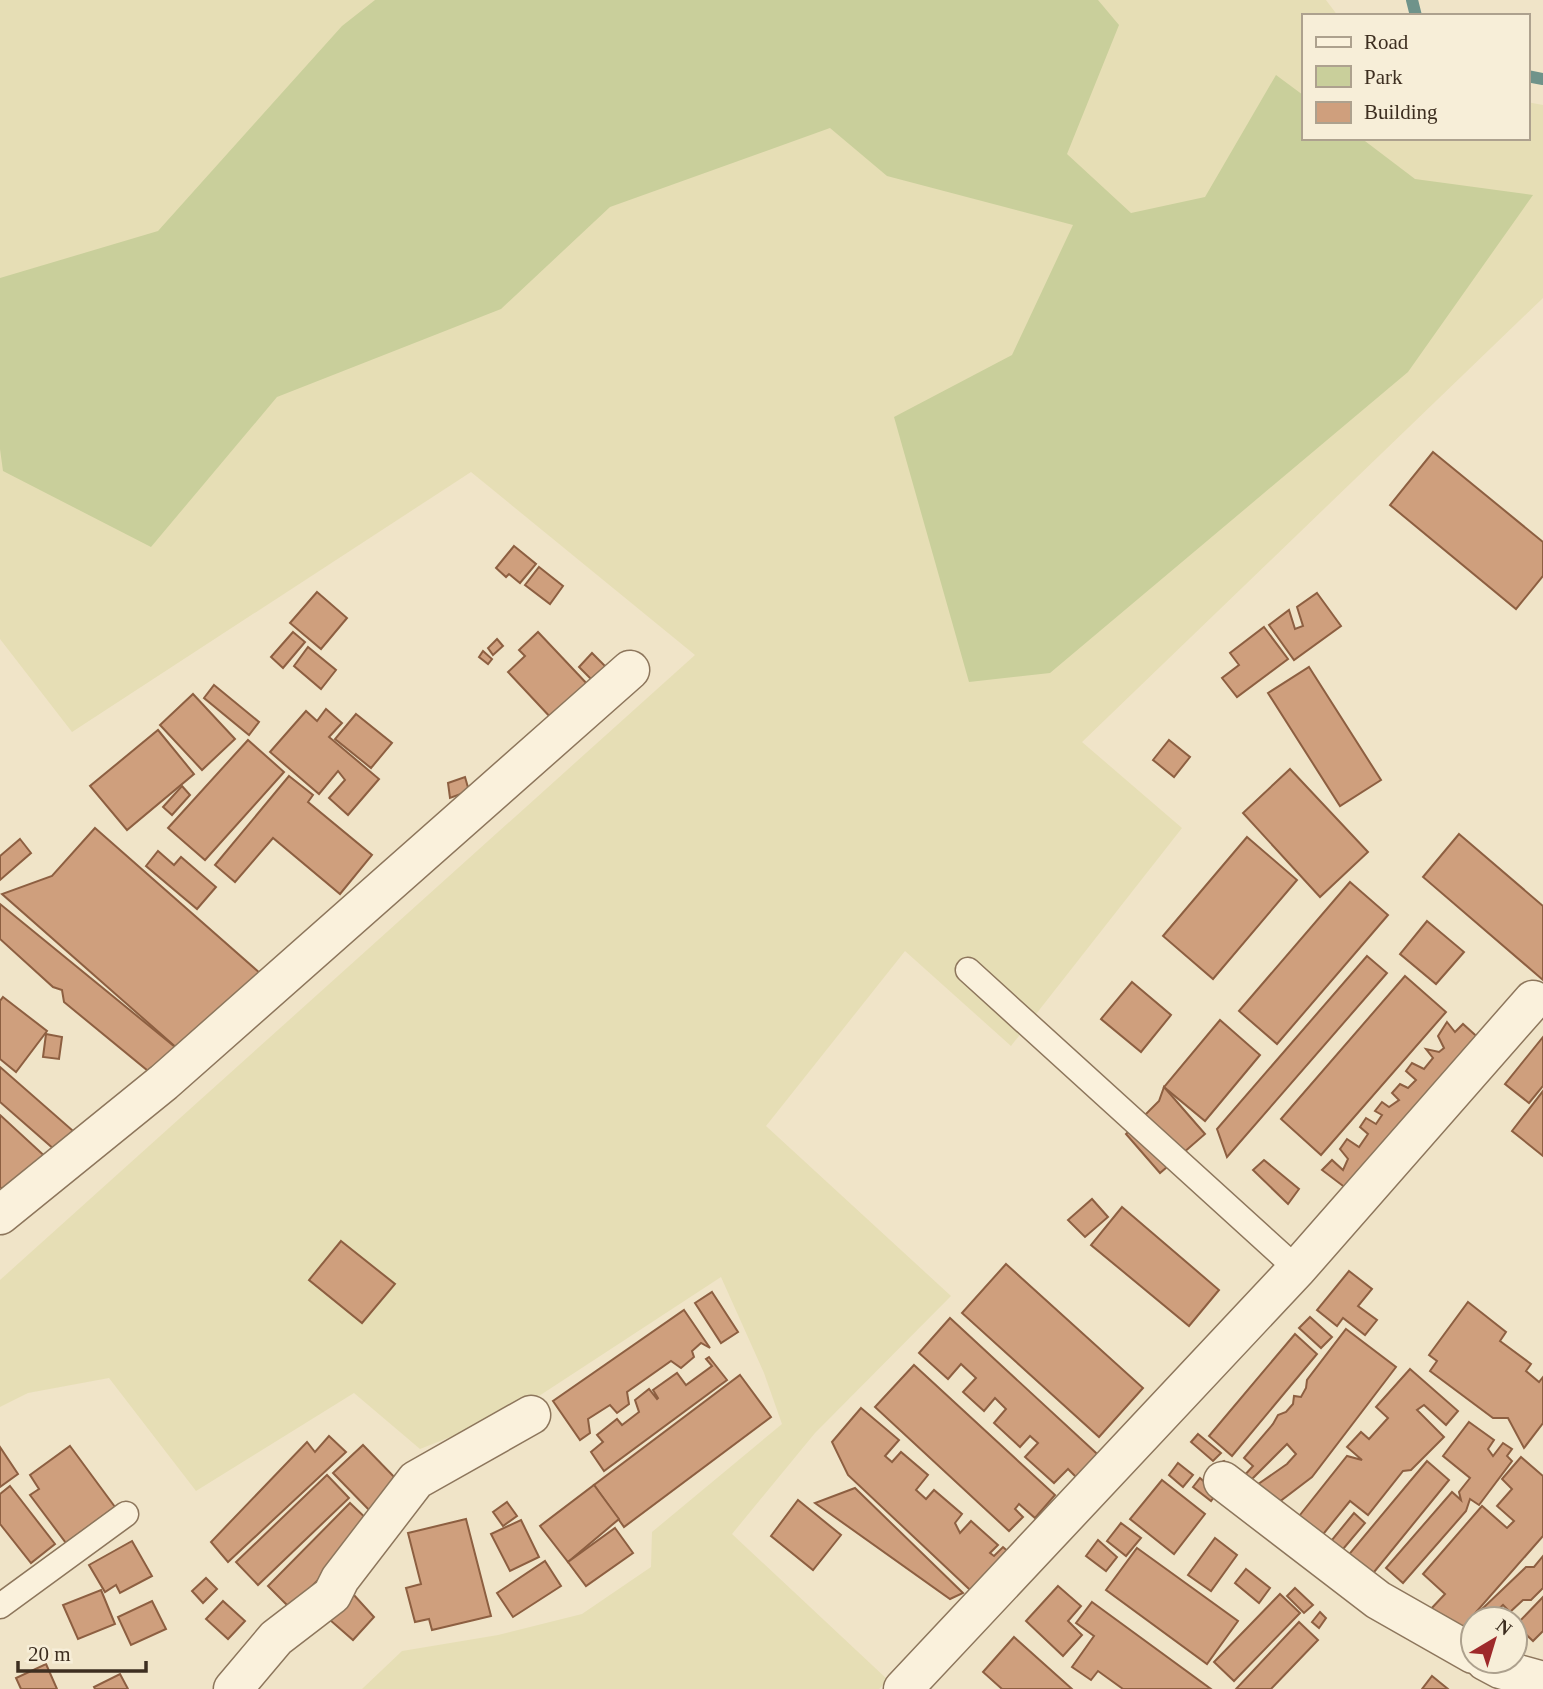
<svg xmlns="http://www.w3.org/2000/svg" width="1543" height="1689" viewBox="0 0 1543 1689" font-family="Georgia,serif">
  <rect width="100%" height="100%" fill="#f0e4c8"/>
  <path fill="#e6deb5" d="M0 0H1326L1338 16H1303V138H1527V102L1543 105V298L1082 742 1182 828 1011 1046 905 951 766 1126 951 1296 815 1433 732 1534 888 1680 879 1689H362L402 1651 498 1635 582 1614 651 1567 652 1532 782 1424 764 1373 721 1277 516 1411 420 1449 354 1393 196 1491 109 1378 28 1393 0 1407V1280L695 655 471 472 72 732 0 639Z"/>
  <path fill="#c9cf9b" d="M375 0H1098L1119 25 1067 154 1131 213 1205 197 1276 75 1303 95V138H1361L1415 179 1533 195 1408 372 1050 673 969 682 894 417 1012 355 1073 225 887 176 830 128 610 207 501 309 277 397 151 547 3 471 0 449V278L158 231 342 26Z"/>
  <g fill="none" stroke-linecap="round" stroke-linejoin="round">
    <g stroke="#6f938a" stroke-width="12">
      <path d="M1412 0 1416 16"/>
      <path d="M1527 76 1543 79"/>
    </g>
  </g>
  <g fill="#cf9f7d" stroke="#8d5f41" stroke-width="2">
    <path d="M1433 452 1543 542V576L1516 609 1390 505Z"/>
    <path d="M514 546 536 564 520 583 509 574 506 577 496 568Z"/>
    <path d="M539 567 563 586 550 604 525 585Z"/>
    <path d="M317 592 347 618 321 649 290 623Z"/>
    <path d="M1317 593 1341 626 1294 660 1269 625 1289 610 1295 629 1303 626 1297 607Z"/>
    <path d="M1264 627 1288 659 1237 697 1222 678 1239 665 1230 653Z"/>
    <path d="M293 632 305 642 283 668 271 657Z"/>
    <path d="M538 632 590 687 553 720 508 672 525 656 519 650Z"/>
    <path d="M497 639 503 646 493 655 488 648Z"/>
    <path d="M308 647 336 670 321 689 294 666Z"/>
    <path d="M483 651 492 659 488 664 479 657Z"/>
    <path d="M592 653 607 668 594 682 579 667Z"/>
    <path d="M1309 667 1381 780 1340 806 1268 693Z"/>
    <path d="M214 685 259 722 249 735 204 698Z"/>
    <path d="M193 694 235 739 202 770 160 725Z"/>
    <path d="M326 709 342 723 329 737 379 779 348 815 329 798 345 780 338 771 319 794 270 752 306 711 317 721Z"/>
    <path d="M356 714 392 743 371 768 335 739Z"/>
    <path d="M158 730 194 774 127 830 90 786Z"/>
    <path d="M248 740 284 772 205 860 168 828Z"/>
    <path d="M1169 740 1190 757 1174 777 1153 760Z"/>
    <path d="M1290 769 1368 852 1320 897 1243 813Z"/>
    <path d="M289 776 313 795 308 802 372 855 340 894 273 838 235 882 215 865Z"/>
    <path d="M465 777 469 791 450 798 448 783Z"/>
    <path d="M182 786 190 795 172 815 163 807Z"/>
    <path d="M95 828 261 974 187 1057 2 894 52 876Z"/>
    <path d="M1459 834 1543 906V980L1423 877Z"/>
    <path d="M1247 837 1297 880 1213 979 1163 936Z"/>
    <path d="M20 839 31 853 0 880V856Z"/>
    <path d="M158 851 174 865 181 857 216 887 197 909 146 866Z"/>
    <path d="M1350 882 1388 915 1277 1044 1239 1011Z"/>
    <path d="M0 904 175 1047 153 1075 64 1002 62 990 53 987 0 939Z"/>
    <path d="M1427 921 1464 952 1436 984 1400 954Z"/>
    <path d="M1367 956 1387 973 1227 1157 1217 1129Z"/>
    <path d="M1405 976 1446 1012 1321 1155 1281 1119Z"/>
    <path d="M1132 982 1171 1015 1141 1052 1101 1019Z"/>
    <path d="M3 997 47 1031 16 1072 0 1059V1001Z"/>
    <path d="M1220 1020 1260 1055 1205 1121 1164 1087Z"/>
    <path d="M1447 1022 1455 1032 1463 1024 1483 1042 1351 1192 1322 1170 1332 1160 1343 1170 1348 1159 1340 1149 1347 1139 1359 1147 1368 1134 1360 1127 1366 1118 1376 1124 1382 1115 1375 1111 1382 1102 1389 1107 1399 1100 1392 1093 1400 1084 1408 1088 1416 1080 1406 1071 1412 1063 1424 1069 1433 1058 1426 1049 1439 1052 1444 1048 1438 1036Z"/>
    <path d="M46 1034 62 1037 59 1059 43 1057Z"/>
    <path d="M1543 1037V1086L1529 1103 1505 1084Z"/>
    <path d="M0 1067 80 1137 63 1157 0 1102Z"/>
    <path d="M1164 1087 1205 1134 1160 1173 1126 1134 1159 1101Z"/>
    <path d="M1543 1091V1156L1512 1131Z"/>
    <path d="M0 1115 50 1161 14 1200 0 1187Z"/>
    <path d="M1264 1160 1299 1189 1288 1204 1253 1170Z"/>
    <path d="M1092 1199 1108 1217 1085 1237 1068 1220Z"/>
    <path d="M1122 1207 1219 1290 1189 1326 1091 1245Z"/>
    <path d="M341 1241 395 1284 362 1323 309 1280Z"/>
    <path d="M1006 1264 1143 1388 1099 1437 962 1313Z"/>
    <path d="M1349 1271 1372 1289 1358 1306 1377 1320 1365 1335 1343 1318 1337 1326 1317 1310Z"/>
    <path d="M712 1292 738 1332 721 1343 695 1303Z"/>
    <path d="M1468 1302 1506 1332 1500 1341 1531 1364 1526 1371 1539 1382 1543 1377V1423L1524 1448 1508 1418H1493L1430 1371 1437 1361 1429 1355Z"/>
    <path d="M684 1310 710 1348 701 1343 692 1351 694 1357 681 1368 671 1361 627 1392 629 1404 617 1413 610 1405 588 1419 590 1433 580 1440 553 1401Z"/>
    <path d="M1310 1317 1332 1337 1321 1348 1299 1328Z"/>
    <path d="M950 1318 1108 1464 1076 1477 1068 1469 1054 1483 1025 1457 1038 1443 1030 1436 1020 1447 994 1423 1006 1409 995 1398 984 1411 963 1392 976 1378 961 1364 948 1379 919 1353Z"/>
    <path d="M1346 1329 1396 1367 1312 1477 1270 1509 1254 1487 1287 1464 1296 1454 1287 1444 1240 1491 1215 1466 1224 1461 1243 1477 1253 1466 1244 1458 1273 1424 1278 1415 1286 1412 1293 1404 1294 1396 1301 1397 1306 1388 1307 1380Z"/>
    <path d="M1295 1334 1317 1354 1232 1456 1209 1436Z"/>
    <path d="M709 1357 727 1380 604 1471 591 1452 603 1442 597 1435 617 1419 622 1425 639 1412 635 1400 649 1389 657 1399 658 1398 653 1390 677 1373 686 1385 712 1366 706 1359Z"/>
    <path d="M914 1365 1055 1495 1035 1518 1019 1504 1015 1509 1023 1517 1009 1531 875 1407Z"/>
    <path d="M1410 1369 1458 1411 1446 1425 1424 1405 1417 1410 1444 1437 1411 1470 1403 1471 1368 1515 1350 1501 1320 1538 1296 1520 1347 1456 1362 1460 1347 1447 1361 1432 1369 1439 1388 1418 1376 1407Z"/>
    <path d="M740 1375 771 1417 624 1527 594 1485Z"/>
    <path d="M861 1408 899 1440 885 1456 892 1462 901 1452 928 1475 916 1490 926 1499 934 1490 962 1514 955 1523 960 1533 971 1521 998 1545 990 1553 994 1556 1003 1547 1021 1563 984 1603 848 1475 832 1442Z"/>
    <path d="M1469 1422 1494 1440 1488 1449 1493 1456 1503 1443 1512 1449 1507 1456 1512 1461 1479 1505 1470 1499 1466 1511 1403 1583 1386 1568 1452 1492 1461 1500 1459 1492 1470 1478 1443 1456Z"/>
    <path d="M1198 1434 1221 1453 1213 1461 1191 1442Z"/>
    <path d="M329 1436 346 1452 228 1562 211 1542 307 1442 315 1452Z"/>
    <path d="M363 1445 403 1486 374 1515 333 1473Z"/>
    <path d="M70 1446 115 1507 66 1543 30 1495 39 1489 30 1475Z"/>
    <path d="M0 1447 18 1474 0 1487Z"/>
    <path d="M1521 1457 1543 1476V1536L1456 1635 1429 1611 1445 1594 1423 1574 1482 1506 1507 1528 1514 1521 1497 1506 1512 1489 1502 1479Z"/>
    <path d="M1427 1461 1449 1480 1370 1577 1346 1558Z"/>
    <path d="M1178 1463 1193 1475 1183 1487 1169 1475Z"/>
    <path d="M327 1475 349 1498 258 1585 236 1562Z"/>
    <path d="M1200 1478 1217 1493 1211 1501 1193 1487Z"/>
    <path d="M1162 1480 1205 1514 1174 1554 1130 1519Z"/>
    <path d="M594 1485 619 1519 568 1562 540 1526Z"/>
    <path d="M10 1486 55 1544 31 1563 0 1524V1494Z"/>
    <path d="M855 1488 963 1593 950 1599 815 1503Z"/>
    <path d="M798 1500 841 1535 813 1570 771 1536Z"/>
    <path d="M507 1502 517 1516 503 1526 493 1512Z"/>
    <path d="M350 1503 373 1525 290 1608 268 1586Z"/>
    <path d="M1354 1513 1365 1523 1338 1555 1327 1546Z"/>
    <path d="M466 1519 491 1616 432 1630 429 1619 415 1622 406 1588 421 1584 408 1533Z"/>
    <path d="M521 1520 539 1557 510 1571 491 1534Z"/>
    <path d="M1121 1523 1141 1538 1126 1556 1107 1541Z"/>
    <path d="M615 1528 633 1553 586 1586 568 1562Z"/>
    <path d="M1215 1538 1237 1555 1211 1591 1188 1575Z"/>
    <path d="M1098 1540 1117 1557 1106 1571 1086 1556Z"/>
    <path d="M132 1541 152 1576 120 1593 116 1585 105 1592 89 1565Z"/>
    <path d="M1137 1548 1238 1621 1207 1664 1106 1590Z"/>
    <path d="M1543 1556V1588L1531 1600H1523L1510 1612 1503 1605 1490 1617 1482 1609 1526 1567H1534Z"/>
    <path d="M545 1561 561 1586 513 1617 497 1593Z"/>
    <path d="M1246 1569 1270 1588 1259 1603 1235 1583Z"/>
    <path d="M206 1578 217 1589 203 1603 192 1591Z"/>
    <path d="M1058 1586 1081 1606 1068 1621 1082 1635 1063 1656 1026 1621Z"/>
    <path d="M1295 1588 1313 1605 1304 1613 1287 1596Z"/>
    <path d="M101 1590 115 1624 78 1639 63 1605Z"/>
    <path d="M353 1594 374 1617 353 1640 330 1620Z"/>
    <path d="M1280 1594 1300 1613 1234 1681 1214 1662Z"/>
    <path d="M1543 1597V1631L1533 1641 1516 1625Z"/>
    <path d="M152 1601 166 1629 131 1645 118 1617Z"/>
    <path d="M223 1601 245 1621 228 1639 206 1619Z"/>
    <path d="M1092 1602 1211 1689H1123L1098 1671 1091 1680 1072 1667 1094 1636 1076 1623Z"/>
    <path d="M1320 1612 1326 1618 1319 1628 1312 1622Z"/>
    <path d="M1299 1622 1318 1640 1271 1689H1236Z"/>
    <path d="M1515 1633 1526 1644 1515 1656Z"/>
    <path d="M1014 1637 1072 1689H1002L983 1672Z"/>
    <path d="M46 1664 57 1689H21L16 1678Z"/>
    <path d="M120 1674 128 1689H95L94 1687Z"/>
    <path d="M1432 1676 1448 1689H1422Z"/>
  </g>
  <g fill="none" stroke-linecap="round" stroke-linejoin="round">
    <g stroke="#8d765c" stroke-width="27">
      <g id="service">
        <path d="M968 970 1297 1269"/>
        <path d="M0 1606 126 1514"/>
      </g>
    </g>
    <g stroke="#8d765c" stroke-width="41">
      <g id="minor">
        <path d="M0 1215 164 1082 630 670"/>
        <path d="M1223 1481 1378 1600 1473 1654"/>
        <path d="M1485 1661 1500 1669 1543 1681"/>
        <path d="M233 1689 276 1638 332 1595 340 1579 416 1480 531 1415"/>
        <path d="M903 1689 1297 1269 1533 1000"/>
      </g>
    </g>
    <use href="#service" stroke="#faf1dc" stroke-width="24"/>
    <use href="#minor" stroke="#faf1dc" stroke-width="38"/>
  </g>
  <rect x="1302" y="14" width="228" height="126" fill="#f7eed8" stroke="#ada18e" stroke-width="2"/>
  <rect x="1316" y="37" width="35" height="10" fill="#faf1dc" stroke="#ada18e" stroke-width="2"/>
  <text x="1364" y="49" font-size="21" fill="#3d2e20">Road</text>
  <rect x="1316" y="66" width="35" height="21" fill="#c9cf9b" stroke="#ada18e" stroke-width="2"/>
  <text x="1364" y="84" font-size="21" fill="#3d2e20">Park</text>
  <rect x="1316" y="102" width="35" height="21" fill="#cf9f7d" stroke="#ada18e" stroke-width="2"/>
  <text x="1364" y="119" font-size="21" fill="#3d2e20">Building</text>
  <g transform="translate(1494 1640) rotate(38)"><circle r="33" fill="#f7eed8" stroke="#ada18e" stroke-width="2"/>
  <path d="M0-5L12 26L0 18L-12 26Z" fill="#9e2a2b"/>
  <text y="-10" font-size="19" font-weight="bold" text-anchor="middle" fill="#3d2e20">N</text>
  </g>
  <path d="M18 1661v10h128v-10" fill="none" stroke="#3d2e20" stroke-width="3.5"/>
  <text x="28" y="1661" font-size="21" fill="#3d2e20" stroke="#f7eed8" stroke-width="5" paint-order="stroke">20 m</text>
</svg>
